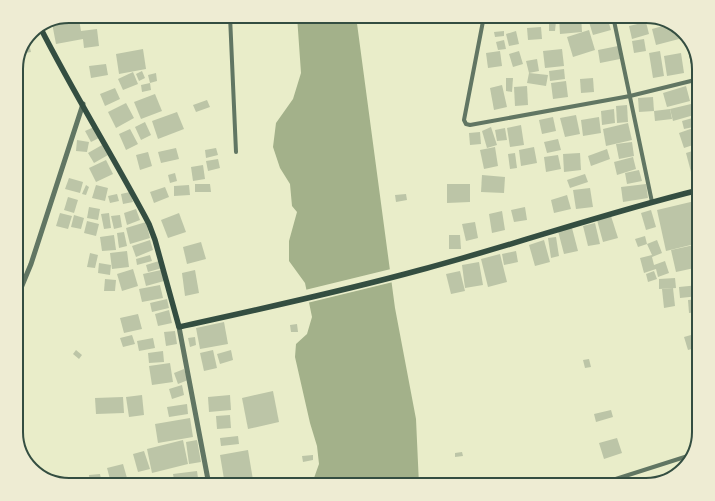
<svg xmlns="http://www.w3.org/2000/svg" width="715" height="501" viewBox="0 0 715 501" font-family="Barlow,sans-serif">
  <rect width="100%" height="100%" fill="#e9edc9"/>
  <path fill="#a3b18a" d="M297 16H356L395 308 416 419 419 485H314V478L319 464 317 446 310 423 295 357 296 344 307 334 312 317 305 283 289 261V241L297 212 292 206 290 184 280 168 273 147 276 123 293 99 301 73Z"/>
  <path fill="#e9edc9" d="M391 269 393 282 307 303 305 290Z"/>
  <g fill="#bcc5a7">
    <path d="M568 16H581L582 32 560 34 559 17Z"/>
    <path d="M607 17 611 30 593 35 589 22Z"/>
    <path d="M79 19 81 31 97 29 99 46 84 48 83 39 56 44 52 23Z"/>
    <path d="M549 21H556L555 31H549Z"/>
    <path d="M646 22 649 34 632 39 629 26Z"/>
    <path d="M670 24 676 26 679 39 656 45 652 29Z"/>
    <path d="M541 27 542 39 528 40 527 28Z"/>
    <path d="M589 30 595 50 573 57 567 37Z"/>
    <path d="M504 31V36L495 37 494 32Z"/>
    <path d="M516 31 519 44 509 46 506 34Z"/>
    <path d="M644 39 646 51 634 53 632 41Z"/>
    <path d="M28 40 31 52 21 54 23 51Z"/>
    <path d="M504 40 506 49 498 50 496 42Z"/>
    <path d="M618 46 620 59 600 63 598 50Z"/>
    <path d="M143 49 146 69 119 74 116 54Z"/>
    <path d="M562 49 564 66 545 68 543 51Z"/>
    <path d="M500 51 502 66 488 68 486 53Z"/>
    <path d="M519 51 523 64 513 67 509 54Z"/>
    <path d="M660 51 664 76 653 78 649 53Z"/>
    <path d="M681 53 684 73 667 76 664 56Z"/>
    <path d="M537 59 539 71 529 73 548 75 546 86 527 83 529 73 526 61Z"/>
    <path d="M106 64 108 75 91 78 89 66Z"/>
    <path d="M564 69 565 79 550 81 549 71Z"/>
    <path d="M142 71 145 78 139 81 136 74Z"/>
    <path d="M133 72 138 84 123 90 118 79Z"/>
    <path d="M156 73 157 81 150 83 148 75Z"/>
    <path d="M506 78H513L512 92 506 91Z"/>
    <path d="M593 78 594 92 581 93 580 79Z"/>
    <path d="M566 81 568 97 553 99 551 83Z"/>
    <path d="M150 83 151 90 142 92 141 85Z"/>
    <path d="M502 85 507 107 494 110 490 88Z"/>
    <path d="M527 86 528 105 515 106 514 87Z"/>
    <path d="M686 86 690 101 667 107 663 93Z"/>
    <path d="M115 88 120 99 105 106 100 94Z"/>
    <path d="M155 94 162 111 141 119 134 102Z"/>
    <path d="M653 97 654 111 639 112 638 98Z"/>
    <path d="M207 100 210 107 196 112 193 105Z"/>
    <path d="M126 103 134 118 116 128 108 112Z"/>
    <path d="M691 104 694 115 673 121 670 109Z"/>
    <path d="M627 105 628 122 617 123 616 106Z"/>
    <path d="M614 109 615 123 602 125 601 111Z"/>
    <path d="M670 109 672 119 655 121 654 111Z"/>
    <path d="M177 112 184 129 158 139 152 121Z"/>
    <path d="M576 115 580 134 565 137 560 118Z"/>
    <path d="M553 117 556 131 542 134 539 120Z"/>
    <path d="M599 117 601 133 583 136 581 120Z"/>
    <path d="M696 117 698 126 684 129 682 121Z"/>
    <path d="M145 122 151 135 141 140 135 127Z"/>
    <path d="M628 123 632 140 606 146 603 129Z"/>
    <path d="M521 125 524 145 510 147 507 128Z"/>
    <path d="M699 126V143L684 148 679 133Z"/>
    <path d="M94 127 99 138 91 142 85 131Z"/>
    <path d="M491 127 497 145 487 148 482 131Z"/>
    <path d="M505 128 507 140 497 141 495 130Z"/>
    <path d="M130 129 138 144 126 150 119 134Z"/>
    <path d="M480 132 481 144 470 145 469 133Z"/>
    <path d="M558 139 561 150 547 153 544 142Z"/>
    <path d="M77 140 89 142 87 152 76 151Z"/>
    <path d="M632 142 634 156 619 159 616 144Z"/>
    <path d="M102 145 108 155 94 163 88 153Z"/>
    <path d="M495 147 498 166 484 169 480 150Z"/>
    <path d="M534 147 537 163 521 166 519 150Z"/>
    <path d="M176 148 179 159 161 163 158 152Z"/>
    <path d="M216 148 218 155 206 158 205 150Z"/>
    <path d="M607 149 610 159 591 166 588 156Z"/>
    <path d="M699 149V169L691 172 686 153Z"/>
    <path d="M148 152 152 166 140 170 136 155Z"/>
    <path d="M515 153 517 168 510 169 508 154Z"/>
    <path d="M580 153 581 170 564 172 563 154Z"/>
    <path d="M558 155 561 169 546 172 544 157Z"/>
    <path d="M633 157 636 169 617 175 614 162Z"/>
    <path d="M218 159 220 168 208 171 206 161Z"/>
    <path d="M106 160 113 174 96 182 89 168Z"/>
    <path d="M203 165 205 179 193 181 191 167Z"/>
    <path d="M639 170 642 181 627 184 625 173Z"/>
    <path d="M175 173 177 181 170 183 168 175Z"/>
    <path d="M585 174 588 182 570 188 567 180Z"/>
    <path d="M482 175 505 177 504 193 481 192Z"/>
    <path d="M69 178 83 182 80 193 65 189Z"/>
    <path d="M195 184H210L211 192H195Z"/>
    <path d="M447 184H470V202L447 203Z"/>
    <path d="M646 184 648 198 623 202 621 187Z"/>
    <path d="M86 185 89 187 86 195 82 194Z"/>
    <path d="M96 185 108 188 105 201 92 198Z"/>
    <path d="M189 185 190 195 174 196V186Z"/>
    <path d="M165 187 169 197 154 203 150 192Z"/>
    <path d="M590 188 593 207 576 209 573 190Z"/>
    <path d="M130 192 133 202 123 204 121 194Z"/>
    <path d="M117 194 119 201 110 203 108 196Z"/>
    <path d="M406 194 407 200 396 202 395 195Z"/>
    <path d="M567 195 571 209 554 213 551 200Z"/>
    <path d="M68 197 78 200 74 213 64 210Z"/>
    <path d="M699 200V243L666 251 657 210Z"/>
    <path d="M89 207 100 209 98 220 87 218Z"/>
    <path d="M525 207 527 220 514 222 511 210Z"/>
    <path d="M136 209 140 220 127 225 124 213Z"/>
    <path d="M651 210 656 227 646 230 641 213Z"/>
    <path d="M502 211 505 230 492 233 489 214Z"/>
    <path d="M60 213 72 216 68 229 56 226Z"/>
    <path d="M109 213 111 228 104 229 101 214Z"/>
    <path d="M179 213 186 232 168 238 161 220Z"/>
    <path d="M74 215 84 218 81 229 71 227Z"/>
    <path d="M120 215 122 227 114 229 111 216Z"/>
    <path d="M611 216 618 238 603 242 597 220Z"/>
    <path d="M87 221 99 224 96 236 84 233Z"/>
    <path d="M146 222 150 238 130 244 126 228Z"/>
    <path d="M475 222 478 238 466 241 462 224Z"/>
    <path d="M595 223 600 244 588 246 583 226Z"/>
    <path d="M572 228 578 251 564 254 558 231Z"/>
    <path d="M124 232 127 246 119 248 117 233Z"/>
    <path d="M114 235 116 250 102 251 100 237Z"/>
    <path d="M449 235H460L461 249H449Z"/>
    <path d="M645 236 647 244 638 247 635 239Z"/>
    <path d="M556 237 559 256 551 258 548 238Z"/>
    <path d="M150 240 153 250 136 257 132 246Z"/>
    <path d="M544 240 550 262 535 266 529 245Z"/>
    <path d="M657 240 662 253 652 257 654 265 665 261 669 273 658 277 656 269 644 273 640 258 652 255 647 244Z"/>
    <path d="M201 242 206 259 187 264 183 247Z"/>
    <path d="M694 245 699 267 676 272 671 250Z"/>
    <path d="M127 251 129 267 112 269 110 253Z"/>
    <path d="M516 251 518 262 504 265 502 254Z"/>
    <path d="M90 253 98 255 95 268 87 267Z"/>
    <path d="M500 254 507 282 488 287 481 259Z"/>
    <path d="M150 255 152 261 137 265 136 259Z"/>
    <path d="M159 261 162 268 148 272 146 265Z"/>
    <path d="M479 262 483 285 465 288 462 265Z"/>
    <path d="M99 263 111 265 110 275 98 273Z"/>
    <path d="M133 269 138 286 122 291 117 274Z"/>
    <path d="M161 270 164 281 146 286 143 274Z"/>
    <path d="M195 270 199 293 185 296 182 273Z"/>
    <path d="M460 271 465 291 451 294 446 274Z"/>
    <path d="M654 271 657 279 648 282 646 274Z"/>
    <path d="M675 278 676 288 659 289V279Z"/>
    <path d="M105 279 116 280 115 291H104Z"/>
    <path d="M160 285 163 298 142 302 139 289Z"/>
    <path d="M699 285V296L680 298 679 287Z"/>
    <path d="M673 288 675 306 664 308 662 289Z"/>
    <path d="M167 299 169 308 152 312 150 303Z"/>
    <path d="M699 299V312L689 313 688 300Z"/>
    <path d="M169 310 172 323 158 326 155 314Z"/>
    <path d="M138 314 142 329 124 333 120 318Z"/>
    <path d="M224 322 228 344 200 349 196 328Z"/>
    <path d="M297 324 298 332H291L290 325Z"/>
    <path d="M175 331 177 344 166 346 164 332Z"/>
    <path d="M698 333 699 347 688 350 684 337Z"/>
    <path d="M132 335 135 344 123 347 120 338Z"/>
    <path d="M195 337 196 345 190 347 188 338Z"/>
    <path d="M153 338 155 348 139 351 137 341Z"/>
    <path d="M76 350 82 355 79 359 73 354Z"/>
    <path d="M213 350 217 368 204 371 200 353Z"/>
    <path d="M231 350 233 360 220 364 217 354Z"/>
    <path d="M163 351 164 362 149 363 148 353Z"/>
    <path d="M589 359 591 367 585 368 583 360Z"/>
    <path d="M170 363 173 382 152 385 149 366Z"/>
    <path d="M184 369 188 380 178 384 174 373Z"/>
    <path d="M182 385 184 395 172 399 169 389Z"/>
    <path d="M273 391 279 422 248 429 242 398Z"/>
    <path d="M142 395 144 415 129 417 126 397Z"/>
    <path d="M230 395 231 410 209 412 208 397Z"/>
    <path d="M123 397 124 413 96 414 95 398Z"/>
    <path d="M187 404 188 414 169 417 167 407Z"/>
    <path d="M611 410 613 417 596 422 594 414Z"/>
    <path d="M230 415 231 428 217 429 216 416Z"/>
    <path d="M190 418 193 437 158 443 155 424Z"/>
    <path d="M238 436 239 444 221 446 220 438Z"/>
    <path d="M617 438 622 453 604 459 599 443Z"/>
    <path d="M183 440 188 464 152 473 147 449Z"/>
    <path d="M197 440 201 462 189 464 186 442Z"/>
    <path d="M248 450 253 480 225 485 220 455Z"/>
    <path d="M144 451 150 469 138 472 133 454Z"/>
    <path d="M462 452 463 456 455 457V453Z"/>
    <path d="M313 455V460L303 462 302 456Z"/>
    <path d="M123 464 127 478 111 483 107 468Z"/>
    <path d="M197 471 199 485H175L173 474Z"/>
    <path d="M100 474 102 484 90 485 89 475Z"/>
  </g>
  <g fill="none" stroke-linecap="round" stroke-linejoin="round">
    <g stroke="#617663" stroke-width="4">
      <path d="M230 16 236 152"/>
      <path d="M484 16 464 120 466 124 470 125 630 96 699 79"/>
      <path d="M613 16 652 202"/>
      <path d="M62 18 72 16"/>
      <path d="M597 485 691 455"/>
    </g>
    <g stroke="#617663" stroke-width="5">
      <path d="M16 300 31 264 83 104"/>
      <path d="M179 327 209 485"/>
    </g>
    <g stroke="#344e41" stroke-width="5.5">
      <path d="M40 27C74 94 114 158 149 224L155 240 179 327C260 309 340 292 420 270 514 245 605 213 699 190"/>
      <path d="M689 39 699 92"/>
    </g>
  </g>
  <path d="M0 0H715V501H0ZM69 23H646A46 46 0 0 1 692 69V432A46 46 0 0 1 646 478H69A46 46 0 0 1 23 432V69A46 46 0 0 1 69 23Z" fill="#eeecd3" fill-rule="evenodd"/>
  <path fill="none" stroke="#344e41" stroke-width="2" d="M69 23H646A46 46 0 0 1 692 69V432A46 46 0 0 1 646 478H69A46 46 0 0 1 23 432V69A46 46 0 0 1 69 23Z"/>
</svg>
